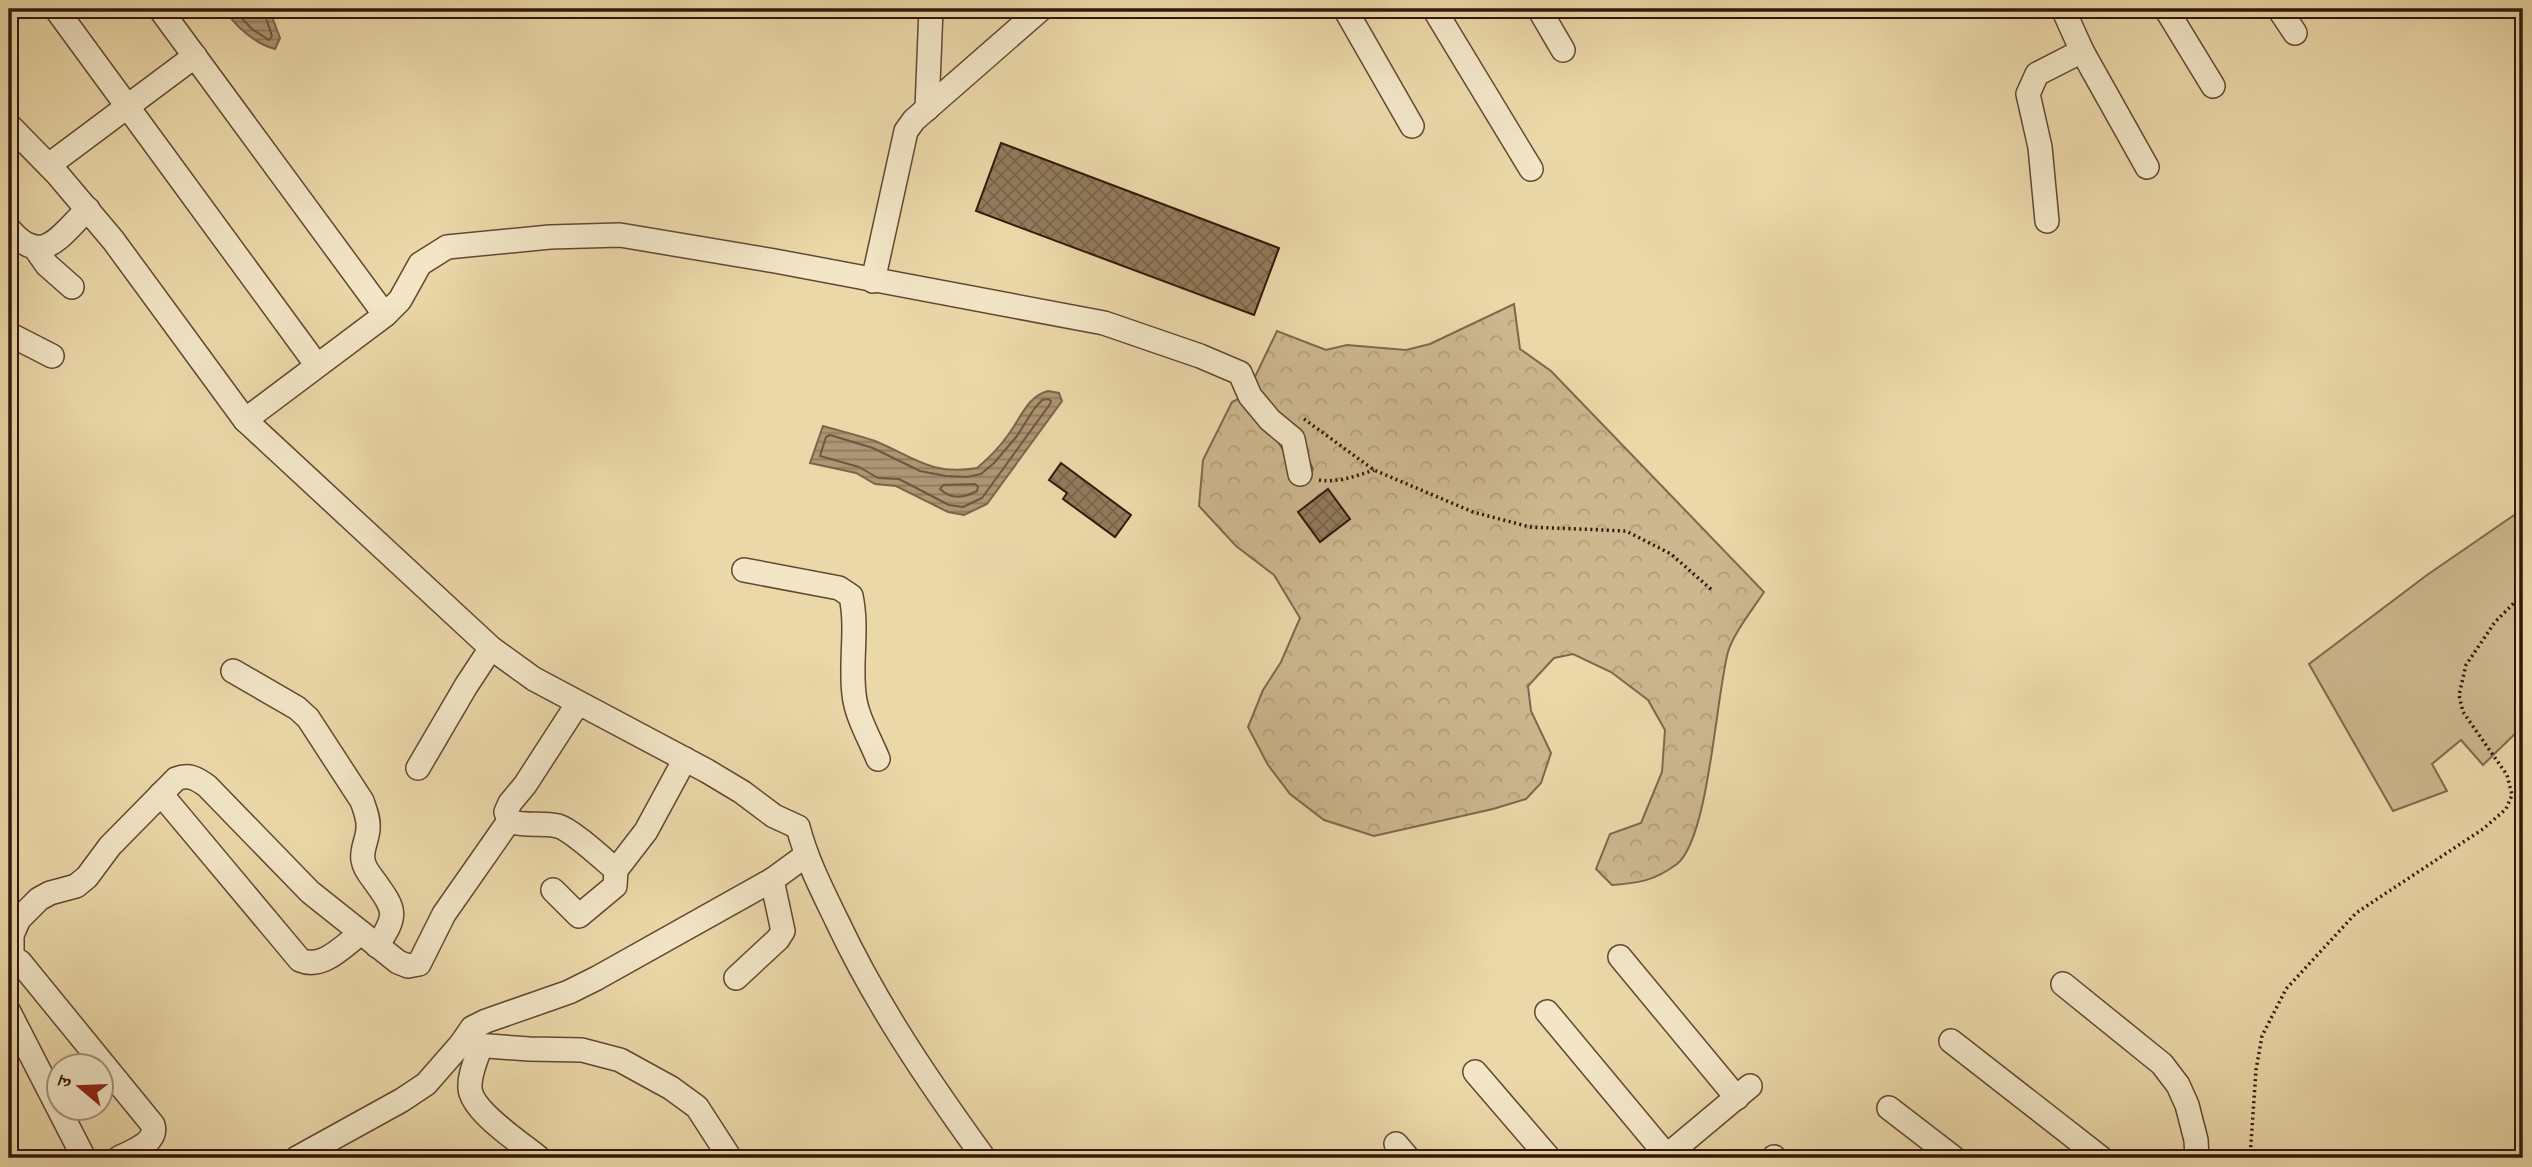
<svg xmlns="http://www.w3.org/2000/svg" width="2532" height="1167" viewBox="0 0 2532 1167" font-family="'IM FELL English','Noto Serif Devanagari',serif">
  <defs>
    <pattern id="forest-crowns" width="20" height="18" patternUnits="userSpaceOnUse" patternTransform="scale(1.75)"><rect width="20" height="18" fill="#ccb78e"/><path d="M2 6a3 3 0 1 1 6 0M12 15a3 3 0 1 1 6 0" fill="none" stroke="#b09d79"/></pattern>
    <pattern id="water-rules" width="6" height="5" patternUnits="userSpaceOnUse" patternTransform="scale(1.75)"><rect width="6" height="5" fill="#ad9673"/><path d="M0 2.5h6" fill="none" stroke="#8e795d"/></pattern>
    <pattern id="building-cross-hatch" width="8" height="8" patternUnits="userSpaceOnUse" patternTransform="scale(1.75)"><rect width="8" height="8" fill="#937b5c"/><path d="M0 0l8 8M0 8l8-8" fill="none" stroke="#79644a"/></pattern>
  </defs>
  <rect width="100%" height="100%" fill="#ebd8a9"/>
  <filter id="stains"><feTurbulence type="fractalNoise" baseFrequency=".00286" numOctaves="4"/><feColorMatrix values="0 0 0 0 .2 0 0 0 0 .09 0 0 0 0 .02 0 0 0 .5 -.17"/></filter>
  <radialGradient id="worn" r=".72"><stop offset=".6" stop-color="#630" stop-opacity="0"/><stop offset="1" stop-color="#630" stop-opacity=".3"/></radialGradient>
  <path fill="#ccb78e" stroke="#80674c" stroke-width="2" d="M2523 509V726L2483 765 2461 740 2432 764 2447 791 2393 811 2309 664 2427 575Z"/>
  <path fill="url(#forest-crowns)" stroke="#80674c" stroke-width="2" d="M1514 304 1520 349 1551 371 1764 592C1753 609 1733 634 1728 652 1716 696 1709 838 1677 864 1654 881 1639 883 1612 885L1596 869 1610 834 1641 823 1662 772 1665 730 1648 700 1611 672 1573 654 1554 658 1528 686 1531 711 1551 753 1541 783 1526 799 1493 809 1374 836 1324 820 1290 794 1268 765 1248 727 1263 690 1281 662 1300 618 1274 575 1236 546 1199 506 1203 460 1232 402 1238 399 1260 425 1278 442 1305 484 1313 469C1300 436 1270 412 1253 381L1277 331 1326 350 1347 345 1406 350 1430 344Z"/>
  <g fill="url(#water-rules)" stroke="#7d6349" stroke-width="2">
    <path d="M225 9H269L280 38 275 49C256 44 234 26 225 9Z"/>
    <path d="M1048 391 1059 393 1062 401 987 504 964 515 948 512 896 486 875 484 856 473 810 463 823 426C840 431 858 435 875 441 914 457 931 476 977 468 989 458 999 448 1008 435 1020 420 1027 396 1048 391Z"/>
  </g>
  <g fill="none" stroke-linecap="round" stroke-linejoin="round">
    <g stroke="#70563e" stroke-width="2">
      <path d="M233 9 252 29 269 40 272 36 263 9"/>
      <path d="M1048 399 1051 401 1050 404 982 498 963 507 949 505 899 479 878 478 859 467 820 456 826 437 830 435 873 448 920 471 946 476 967 477 981 474 994 463 1017 436 1034 409 1042 400Z"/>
      <path d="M975 484 978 487 977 491C963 498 952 500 940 489L943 485Z"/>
    </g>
  </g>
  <g fill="url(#building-cross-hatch)" stroke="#341709" stroke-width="2">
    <path d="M1001 143 1279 248 1254 315 976 211Z"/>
    <path d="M1061 463 1131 515 1115 537 1063 499 1067 493 1049 480Z"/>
    <path d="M1328 489 1350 519 1320 542 1298 512Z"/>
  </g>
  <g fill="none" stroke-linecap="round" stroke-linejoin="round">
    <g stroke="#624731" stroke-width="26">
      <g id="minor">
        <path d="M56 9 316 364"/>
        <path d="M160 9 385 315"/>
        <path d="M1345 9 1412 126"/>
        <path d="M1434 9 1531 169"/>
        <path d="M1539 9 1563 50"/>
        <path d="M2063 9 2082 51 2147 167"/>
        <path d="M2166 9 2213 86"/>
        <path d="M2279 9 2295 33"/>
        <path d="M927 109 931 9"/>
        <path d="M9 125 58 175 113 240 245 420 491 648 534 679 707 771 742 792 774 816 798 827C807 861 822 890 837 921 877 1006 929 1082 984 1158"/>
        <path d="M49 165 195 56"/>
        <path d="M2047 221 2040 147 2028 94 2037 74 2082 51"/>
        <path d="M9 229C43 269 60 235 88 209"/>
        <path d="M35 248 47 265 72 287"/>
        <path d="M873 281 906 131 914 120 1041 9"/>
        <path d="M9 334 52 356"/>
        <path d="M245 420 385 315 400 300 420 264 447 247 550 237 620 235 775 261 1104 323 1200 356 1240 373 1250 396 1270 420 1293 439 1300 474"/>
        <path d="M744 570 839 588 851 596C858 629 850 661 854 694 856 716 870 739 878 759"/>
        <path d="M233 671 297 708 308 718 362 801C365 810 369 819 368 828 368 839 361 849 363 860 364 867 369 874 373 879 395 910 399 913 377 946"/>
        <path d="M578 703 525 785 510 803 506 812 509 821C526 827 541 822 558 826 572 830 603 859 616 870"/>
        <path d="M418 768 466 686 491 648"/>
        <path d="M161 794 300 960C323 970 343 946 361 933"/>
        <path d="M553 890 579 916 615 886 616 870 646 831 685 759"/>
        <path d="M12 957V935L19 919 39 899 50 893 76 886 87 877 110 846 176 779C189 774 196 778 207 786L310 892 398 962 408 966 419 964 444 914 509 821"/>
        <path d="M1620 957 1737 1098"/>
        <path d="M9 958 12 957 20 962 153 1125C158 1143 132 1151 119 1158"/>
        <path d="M736 978 778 939 783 931 772 880"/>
        <path d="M2063 984 2162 1064 2178 1085 2187 1105 2196 1140 2197 1158"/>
        <path d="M9 1012 84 1158"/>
        <path d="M1547 1012 1667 1156"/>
        <path d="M1951 1041 2101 1158"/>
        <path d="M461 1044 472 1028 486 1021 569 992 597 978 772 880 805 856"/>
        <path d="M481 1045C477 1058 469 1074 470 1088 471 1111 521 1143 539 1158"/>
        <path d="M1475 1072 1549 1158"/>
        <path d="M1889 1108 1954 1158"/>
        <path d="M1396 1144 1408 1158"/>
        <path d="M1774 1157 1775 1158"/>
        <path d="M297 1158 402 1100 426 1084 461 1044 529 1049 582 1050 620 1060 671 1088 697 1107 730 1158"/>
        <path d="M1664 1158 1750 1086"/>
      </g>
    </g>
    <g stroke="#341709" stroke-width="3.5" stroke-dasharray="2 3.5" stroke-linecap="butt">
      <path d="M1304 419 1374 470 1473 512 1530 527 1626 531 1671 554 1713 591"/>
      <path d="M1319 480C1338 483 1356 476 1374 470"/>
      <path d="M2250 1158 2256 1070 2262 1036 2286 989 2356 913 2483 829 2506 809 2512 795 2507 775 2463 712 2459 695 2466 665 2495 622 2523 594"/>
    </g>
    <use href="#minor" stroke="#f2e6c7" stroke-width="23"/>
  </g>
  <rect width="2532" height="1167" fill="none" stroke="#ebd8a9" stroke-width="35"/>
  <rect x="10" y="10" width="2511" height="1146" fill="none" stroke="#341709" stroke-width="3.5"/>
  <rect x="18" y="18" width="2497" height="1132" fill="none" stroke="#341709" stroke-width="2"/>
  <g transform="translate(80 1087) rotate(289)"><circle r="33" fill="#f2e6c7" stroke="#a6937b" stroke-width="2"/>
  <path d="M0-5L12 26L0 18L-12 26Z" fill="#8f2418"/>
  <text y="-10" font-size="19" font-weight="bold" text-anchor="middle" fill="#341709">उ</text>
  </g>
  <rect width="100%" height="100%" filter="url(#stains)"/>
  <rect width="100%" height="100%" fill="url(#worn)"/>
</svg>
